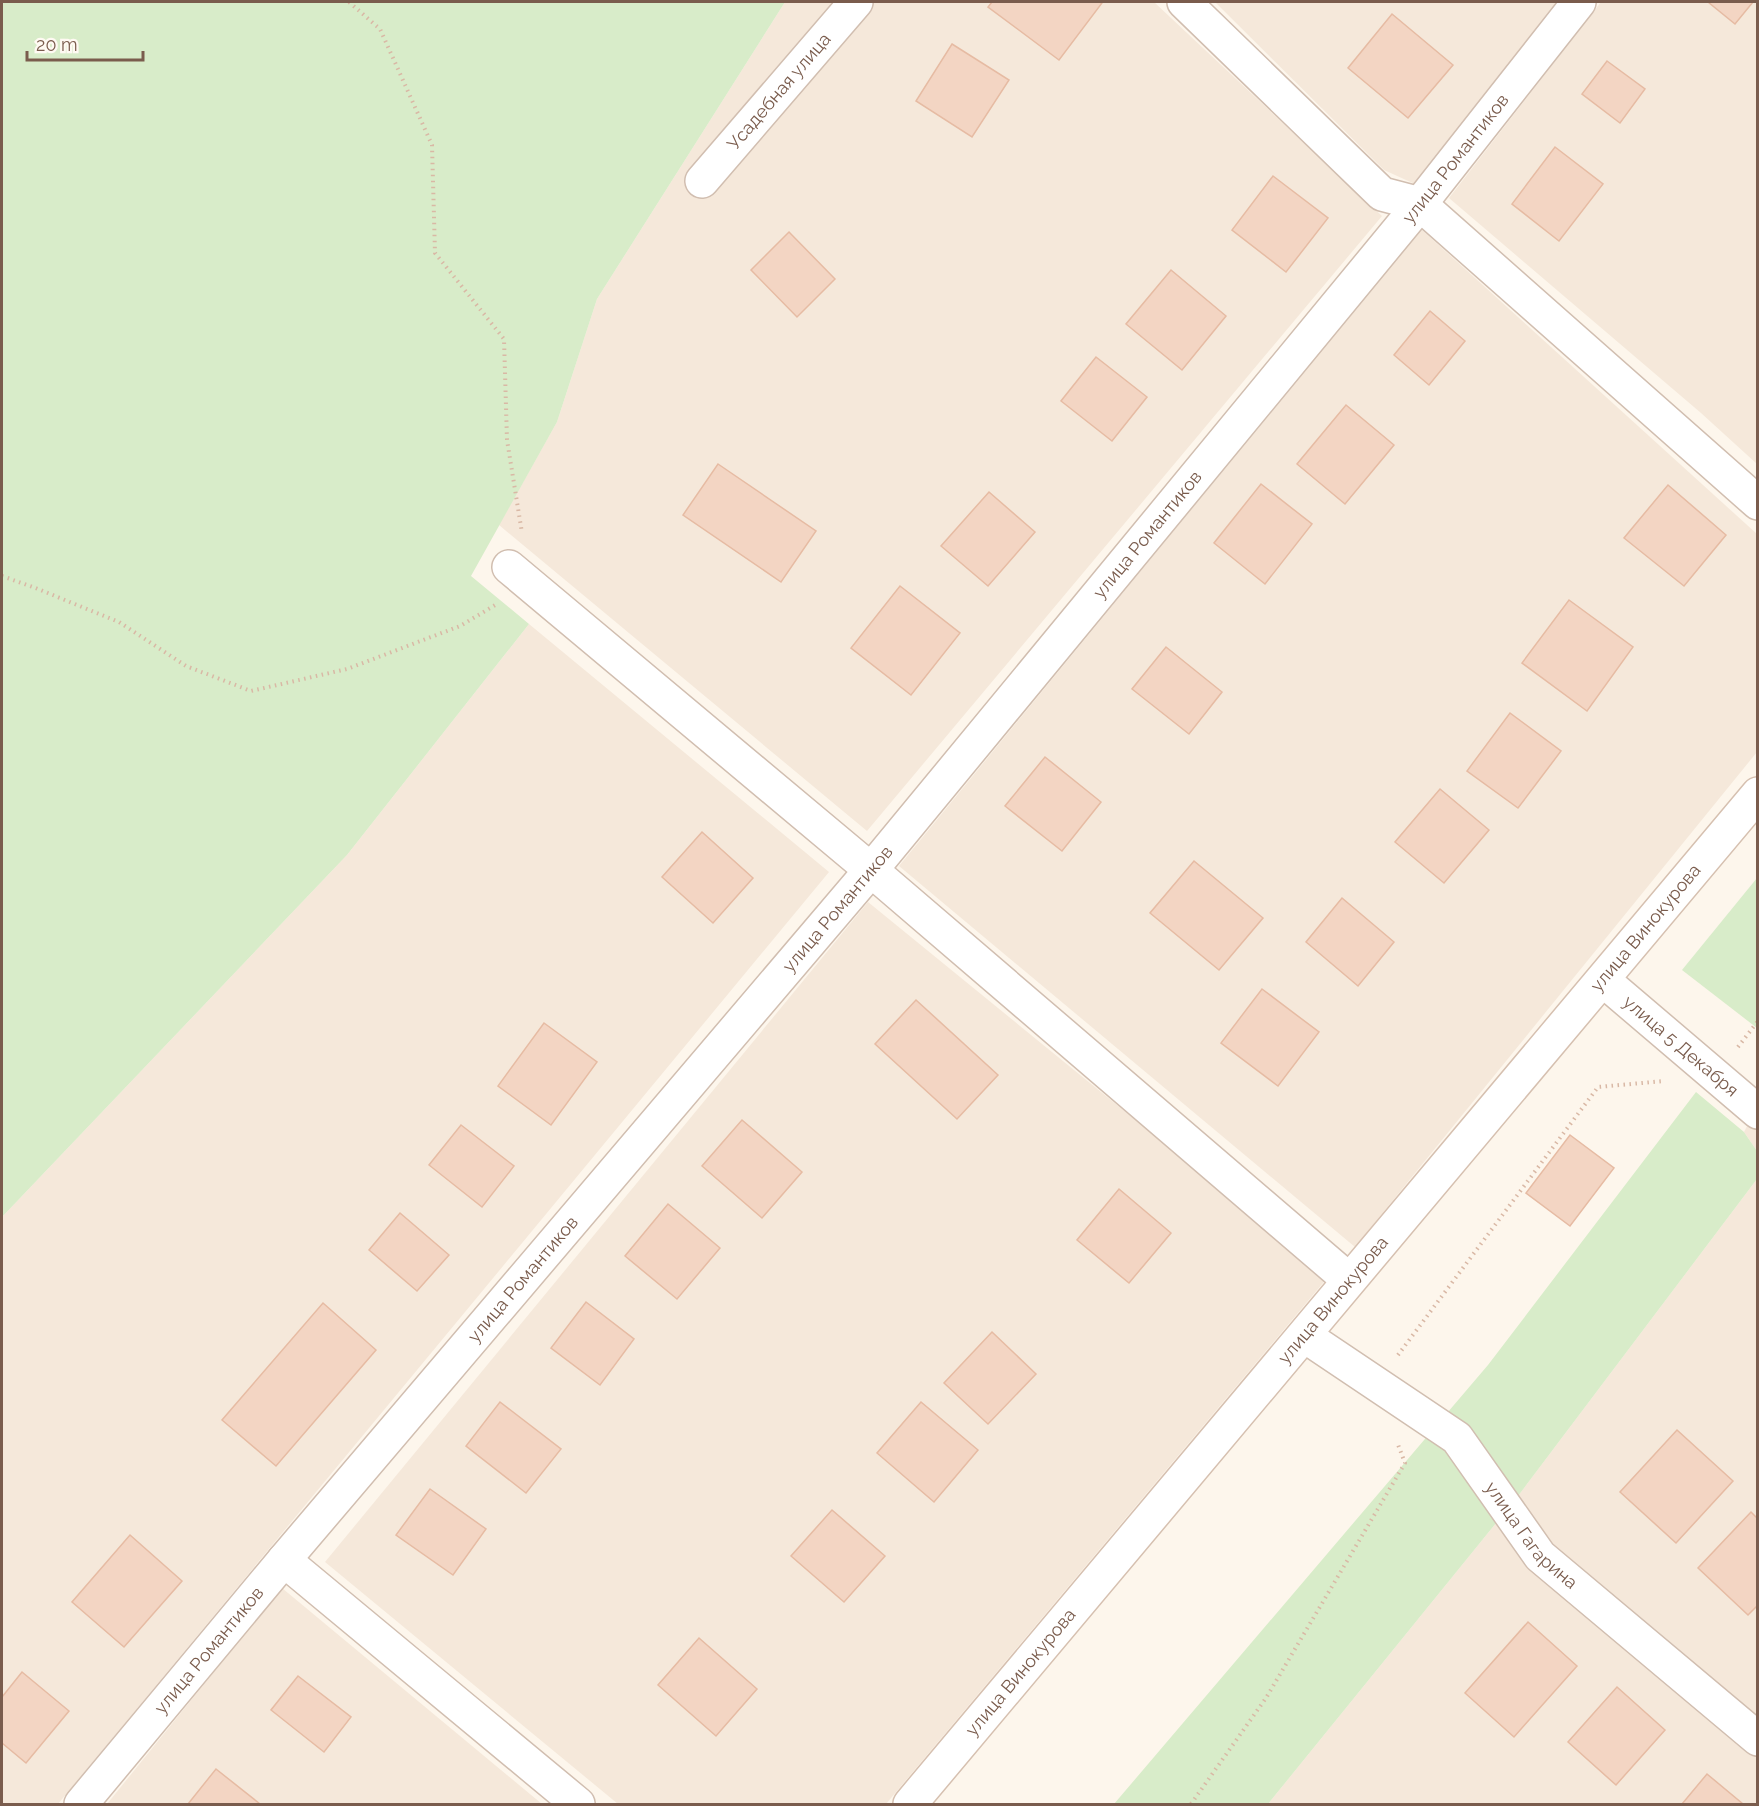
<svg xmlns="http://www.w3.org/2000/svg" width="1759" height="1806" viewBox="0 0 1759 1806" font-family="Raleway,sans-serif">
  <rect width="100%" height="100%" fill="#fdf6ec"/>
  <g fill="#f5e8da">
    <path d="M785 2H1154L1382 216 867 831 499 525 557 422 597 299Z"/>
    <path d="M1215 2H1561L1417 185 1384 170Z"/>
    <path d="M1601 2H1757V464L1701 413 1449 198Z"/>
    <path d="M1421 229 1757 534V752L1355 1247 899 866Z"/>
    <path d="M529 624 829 872 58 1804H2V1217L347 855Z"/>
    <path d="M868 902 1328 1277 886 1804H618L325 1562Z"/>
    <path d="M1757 1107V1151L1744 1132Z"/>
    <path d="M1757 1179V1804H1268L1518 1496Z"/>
    <path d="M282 1588 542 1804H107Z"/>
  </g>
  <g fill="#d8ecc9">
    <path d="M2 2H785L597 299 557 422 471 576 529 624 347 855 2 1217Z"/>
    <path d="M1757 878V1028L1682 970Z"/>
    <path d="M1696 1092 1744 1132 1757 1151V1179L1518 1496 1268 1804H1114L1488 1365Z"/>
  </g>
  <g fill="#f3d5c3" stroke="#e6bba3" stroke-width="1.5">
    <path d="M992 2H1099L1102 3 1059 60 988 7Z"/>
    <path d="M1708 2H1753L1735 24Z"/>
    <path d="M1392 14 1453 65 1408 118 1348 68Z"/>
    <path d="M952 44 1009 80 972 137 916 101Z"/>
    <path d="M1607 61 1645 89 1620 123 1582 94Z"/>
    <path d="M1555 147 1603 184 1559 241 1512 204Z"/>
    <path d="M1273 176 1328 218 1286 272 1232 230Z"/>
    <path d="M789 232 835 279 797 317 751 270Z"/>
    <path d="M1171 270 1226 316 1182 370 1126 324Z"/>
    <path d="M1430 311 1465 341 1429 385 1394 355Z"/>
    <path d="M1096 357 1147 397 1112 441 1061 401Z"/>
    <path d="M1346 405 1394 445 1345 504 1297 464Z"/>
    <path d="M718 464 816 531 781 582 683 515Z"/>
    <path d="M1261 484 1312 524 1265 584 1214 543Z"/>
    <path d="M1668 485 1726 535 1684 586 1624 538Z"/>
    <path d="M989 492 1035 532 988 586 941 546Z"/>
    <path d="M900 586 960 633 911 695 851 648Z"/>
    <path d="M1569 600 1633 647 1587 711 1522 663Z"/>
    <path d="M1166 647 1222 692 1189 734 1132 689Z"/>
    <path d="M1510 713 1561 751 1518 808 1467 771Z"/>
    <path d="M1045 757 1101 802 1062 851 1005 806Z"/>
    <path d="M1440 789 1489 830 1444 883 1395 842Z"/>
    <path d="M702 832 753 878 713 923 662 877Z"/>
    <path d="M1194 861 1263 918 1219 970 1150 913Z"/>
    <path d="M1342 898 1394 942 1358 986 1306 942Z"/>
    <path d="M1262 989 1319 1032 1278 1086 1221 1043Z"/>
    <path d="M916 1000 998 1075 957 1119 875 1044Z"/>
    <path d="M544 1023 597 1062 551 1125 498 1086Z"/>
    <path d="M742 1120 802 1172 762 1218 702 1166Z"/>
    <path d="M461 1125 514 1166 482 1207 429 1165Z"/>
    <path d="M1570 1135 1614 1168 1570 1226 1526 1193Z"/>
    <path d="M1119 1189 1171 1233 1129 1283 1077 1240Z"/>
    <path d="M668 1204 720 1248 677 1299 625 1256Z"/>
    <path d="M400 1213 449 1255 417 1291 369 1250Z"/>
    <path d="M586 1302 634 1339 600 1385 551 1348Z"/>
    <path d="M323 1303 376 1350 276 1466 222 1420Z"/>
    <path d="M992 1332 1036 1374 988 1424 944 1383Z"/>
    <path d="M500 1402 561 1449 526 1493 466 1446Z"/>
    <path d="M921 1402 978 1450 934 1502 877 1453Z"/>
    <path d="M1677 1430 1733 1481 1676 1543 1620 1492Z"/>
    <path d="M430 1489 486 1529 453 1575 396 1535Z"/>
    <path d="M832 1510 885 1556 844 1602 791 1556Z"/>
    <path d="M1751 1512 1758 1519V1605L1748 1615 1698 1568Z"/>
    <path d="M130 1535 182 1581 124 1647 72 1602Z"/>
    <path d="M1528 1622 1577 1666 1514 1737 1465 1693Z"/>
    <path d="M699 1638 757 1689 716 1736 658 1685Z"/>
    <path d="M22 1672 69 1711 26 1763 2 1743V1697Z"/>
    <path d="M298 1676 351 1717 324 1752 271 1710Z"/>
    <path d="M1617 1687 1665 1730 1616 1785 1568 1742Z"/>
    <path d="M216 1769 260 1804H188Z"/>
    <path d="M1707 1774 1743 1804H1682Z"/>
  </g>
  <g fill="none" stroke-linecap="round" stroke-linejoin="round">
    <g stroke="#d1beb0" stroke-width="36">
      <g id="minor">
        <path d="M1184 2 1382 194 1420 204 1758 503"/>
        <path id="s1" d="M702 181 856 2"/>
        <path d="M509 567 871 870 1349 1280"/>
        <path id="s2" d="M1603 980 1758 1112"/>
        <path id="s3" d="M1305 1336 1457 1438 1540 1556 1758 1739"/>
        <path d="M284 1560 578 1804"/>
        <path id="s4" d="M81 1804 284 1560 871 870 1420 204 1579 2"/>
      </g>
    </g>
    <g stroke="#d6c0b0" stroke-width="36">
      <g id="secondary">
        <path id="s5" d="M910 1804 1758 794"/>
      </g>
    </g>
    <g stroke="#d9b8a5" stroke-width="4" stroke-dasharray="1.5 4.5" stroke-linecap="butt">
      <path d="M349 2 380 29 432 145 435 253 504 339 507 440 522 533"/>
      <path d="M2 576 33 587 119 622 186 666 251 691 347 669 460 626 497 604"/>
      <path d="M1738 1047 1758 1021"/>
      <path d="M1398 1355 1598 1087 1664 1081"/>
      <path d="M1191 1804 1266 1698 1405 1463 1397 1442"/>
    </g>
    <use href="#minor" stroke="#fff" stroke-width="33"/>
    <use href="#secondary" stroke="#fff" stroke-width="33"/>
  </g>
  <g text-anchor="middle" stroke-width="6" stroke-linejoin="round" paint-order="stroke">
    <g font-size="18" fill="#7a5c4d" stroke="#fffaf3">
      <text dy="6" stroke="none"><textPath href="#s1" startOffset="118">Усадебная улица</textPath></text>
      <text dy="6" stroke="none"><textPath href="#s4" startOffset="2144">улица Романтиков</textPath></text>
      <text dy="6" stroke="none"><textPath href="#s4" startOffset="1658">улица Романтиков</textPath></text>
      <text dy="6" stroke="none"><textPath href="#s4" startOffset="1172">улица Романтиков</textPath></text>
      <text dy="6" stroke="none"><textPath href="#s5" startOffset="1144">улица Винокурова</textPath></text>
      <text dy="6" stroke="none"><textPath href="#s2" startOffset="102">улица 5 Декабря</textPath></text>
      <text dy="6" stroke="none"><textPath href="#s4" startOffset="686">улица Романтиков</textPath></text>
      <text dy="6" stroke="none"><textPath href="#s5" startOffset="658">улица Винокурова</textPath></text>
      <text dy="6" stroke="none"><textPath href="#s3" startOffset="306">улица Гагарина</textPath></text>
      <text dy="6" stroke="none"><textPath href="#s4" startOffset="200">улица Романтиков</textPath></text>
      <text dy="6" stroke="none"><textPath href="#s5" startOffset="172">улица Винокурова</textPath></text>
    </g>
  </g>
  <rect width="1759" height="1806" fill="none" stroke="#7a5c4d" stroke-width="6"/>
  <path d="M27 51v9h116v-9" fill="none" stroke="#7a5c4d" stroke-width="3"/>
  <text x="36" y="51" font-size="18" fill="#7a5c4d" stroke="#fffaf3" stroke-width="4.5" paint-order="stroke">20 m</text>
</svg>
